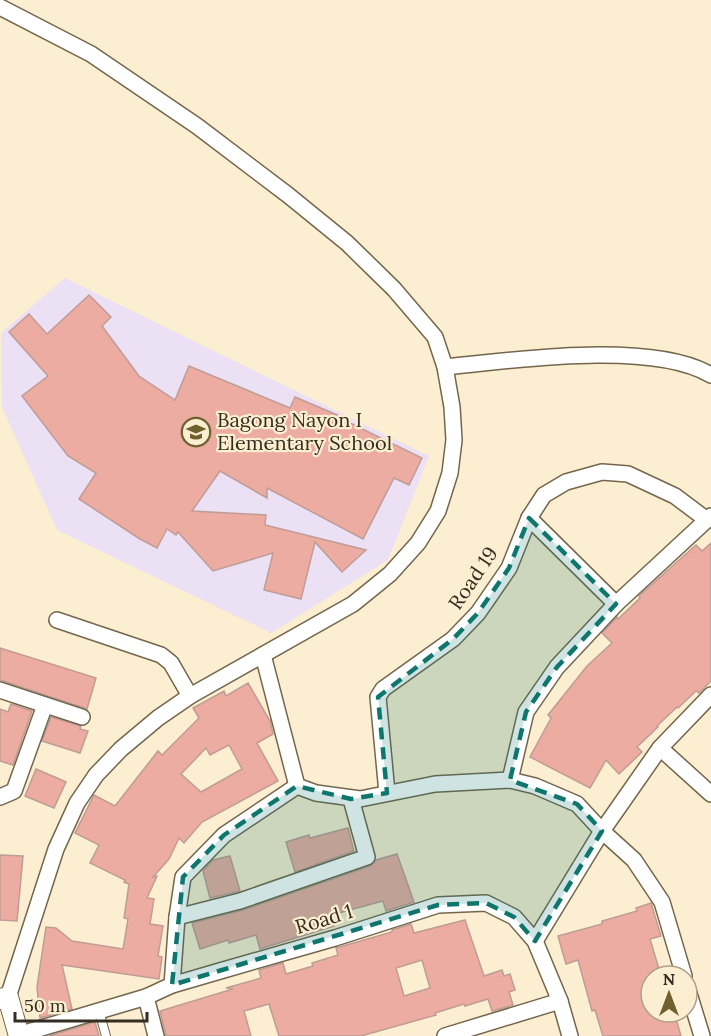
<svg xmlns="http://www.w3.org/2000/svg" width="711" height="1036" viewBox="0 0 711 1036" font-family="Lora,serif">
  <rect width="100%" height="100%" fill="#fceed0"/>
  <path fill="#ece0f4" d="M65 278 429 456 388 560 271 633 57 530 2 407 1 333Z"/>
  <g fill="#ecaca1" stroke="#bf9c96" stroke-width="1.5" fill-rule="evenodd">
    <path d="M89 295 111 317 102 326 139 376 175 400 189 366 290 408 295 397 349 420 348 422 422 458 409 485 394 478 363 539 267 488V498L220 471 192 511 266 515 265 525 366 550 342 572 315 542 301 599 264 590 273 553 213 571 178 532 176 535 167 529 157 548 140 539 79 499 96 473 68 456 22 396 48 376 9 332 29 314 47 334Z"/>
    <path d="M711 543V681L699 693 696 691 678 708 677 707 657 726 658 727 637 747 642 752 619 774 606 760 590 788 530 757 551 718 548 715 587 666 612 643 602 633 617 617 618 619 640 598 639 596 696 545 702 551Z"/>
    <path d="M0 648 96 678 87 709 0 680Z"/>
    <path d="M248 683 270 721 273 734 257 743 278 781 202 822 184 843 179 838 169 859 153 877 157 876 147 898 154 899 150 924 163 926 158 956 162 957 159 979 62 965 72 1009 40 1018 37 987 46 927 56 928 72 941 123 949 128 919 124 918 129 884 124 882 125 880 90 863 99 845 75 833 94 795 115 806 158 751 162 755 199 718 193 708 224 691 226 696ZM229 745 242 769 201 792 181 774 206 748 210 755Z"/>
    <path d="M11 704 32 711 13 765 0 761V709L8 712Z"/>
    <path d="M51 717 81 726 80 729 88 731 80 753 42 741Z"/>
    <path d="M36 769 66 782 54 808 25 796Z"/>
    <path d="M348 828 354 851 295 872 286 842 309 835 310 838Z"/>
    <path d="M397 854 414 902 386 911 383 901 331 915 334 926 260 949 256 935 229 943 228 940 200 949 192 923 243 910 370 866 376 860Z"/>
    <path d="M0 855 23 856 17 921 0 920Z"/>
    <path d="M230 856 240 891 210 898 203 871 213 860Z"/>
    <path d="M651 903 661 936 650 939 661 976H651V1012H674L681 1036H603L595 1010 592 1011 578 960 566 964 558 936 602 924V921L637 911 636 908Z"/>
    <path d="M465 920 484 976 502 970 504 976 510 974 515 990 509 992 513 1005 492 1011 488 999 465 1006 464 1004 435 1013 436 1015 361 1036H279L269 1004 244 1011 251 1036H166L160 1011 233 989 226 988 261 978 259 970 283 963 286 974 313 966 312 963 338 955 336 948 392 932V930L411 924 414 933ZM422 960 430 988 404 996 396 968Z"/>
    <path d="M95 1022 99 1036H49Z"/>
  </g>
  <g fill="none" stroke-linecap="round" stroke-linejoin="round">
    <g stroke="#73664c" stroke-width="10">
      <path id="service" d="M99 1011 106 1036"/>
    </g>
    <g stroke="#73664c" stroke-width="18">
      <g id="minor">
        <path d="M0 7 91 54 197 126 288 195 347 243 394 289 435 337 445 367 452 407 454 440 450 473 438 511 418 543 390 574 353 604 190 696 158 718 121 749 96 775 77 803 56 849 8 997"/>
        <path d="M445 367C514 360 652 340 711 375"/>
        <path d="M529 518 616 604"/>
        <path d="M57 620 161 655 171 663 190 696"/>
        <path d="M263 655 297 786 316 793 360 799 435 784 510 780 535 786 577 804 602 831 634 860 662 902 684 976"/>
        <path d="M0 690 82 717"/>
        <path d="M660 748 711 794"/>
        <path d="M510 780 526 712 557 667 616 604 711 516"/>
        <path d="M387 793 378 697 383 689 453 639 478 613 509 568 529 518 544 495 566 482 602 472 628 474 675 496 707 520"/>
        <path d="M0 797 14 791 45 705"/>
        <path d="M177 917 183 877 224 835 297 786"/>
        <path d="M535 941 602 831 660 748 711 695"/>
        <path d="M172 985 177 917 240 901 367 857 351 799"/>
        <path d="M687 987 702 1036"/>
        <path d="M146 997 156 1036"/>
        <path d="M18 1035 146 997 172 985 220 971 335 938 438 905 486 903 514 917 535 941 560 1001 570 1036"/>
        <path d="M445 1036 560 1001"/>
      </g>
    </g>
    <g stroke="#73664c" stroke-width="22">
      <path id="tertiary" d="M0 999 8 997 19 1036"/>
    </g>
    <use href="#service" stroke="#fff" stroke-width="8"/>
    <use href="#minor" stroke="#fff" stroke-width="15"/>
    <use href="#tertiary" stroke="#fff" stroke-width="20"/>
  </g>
  <path fill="#0f766e" fill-opacity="0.2" stroke="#0f766e" stroke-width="4.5" stroke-dasharray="12 8" stroke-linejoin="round" d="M529 518 616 604 557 667 526 712 510 780 577 804 602 831 535 941 514 917 486 903 438 905 172 985 183 877 224 835 297 786 351 799 387 793 378 697 453 639 478 613 509 568Z"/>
  <defs>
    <g id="school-ring" transform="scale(1.5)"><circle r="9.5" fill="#fceed0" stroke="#6f602d" stroke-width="1.5"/><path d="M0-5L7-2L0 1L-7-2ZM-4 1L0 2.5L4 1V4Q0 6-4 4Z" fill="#6f602d"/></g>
  </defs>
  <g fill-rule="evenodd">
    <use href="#school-ring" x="196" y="432"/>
  </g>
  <g text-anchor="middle" stroke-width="4.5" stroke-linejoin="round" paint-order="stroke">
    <g font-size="20" fill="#332d22" stroke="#fceed0" text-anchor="start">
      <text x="217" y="427">Bagong Nayon I<tspan x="217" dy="23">Elementary School</tspan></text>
    </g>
    <g font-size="20" fill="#332d22" stroke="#fceed0">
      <text transform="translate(473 578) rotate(-56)" y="7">Road 19</text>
      <text transform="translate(324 919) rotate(-17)" y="7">Road 1</text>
    </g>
  </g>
  <g transform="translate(669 994)"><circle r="28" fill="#fceed0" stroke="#aca18a" stroke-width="1.5"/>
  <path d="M0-4.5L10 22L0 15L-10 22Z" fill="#6f602d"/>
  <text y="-9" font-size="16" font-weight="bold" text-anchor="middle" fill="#332d22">N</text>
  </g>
  <path d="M15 1012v9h132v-9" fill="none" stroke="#332d22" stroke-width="3"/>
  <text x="24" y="1012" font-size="18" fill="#332d22" stroke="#fceed0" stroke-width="4.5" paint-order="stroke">50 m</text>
</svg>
